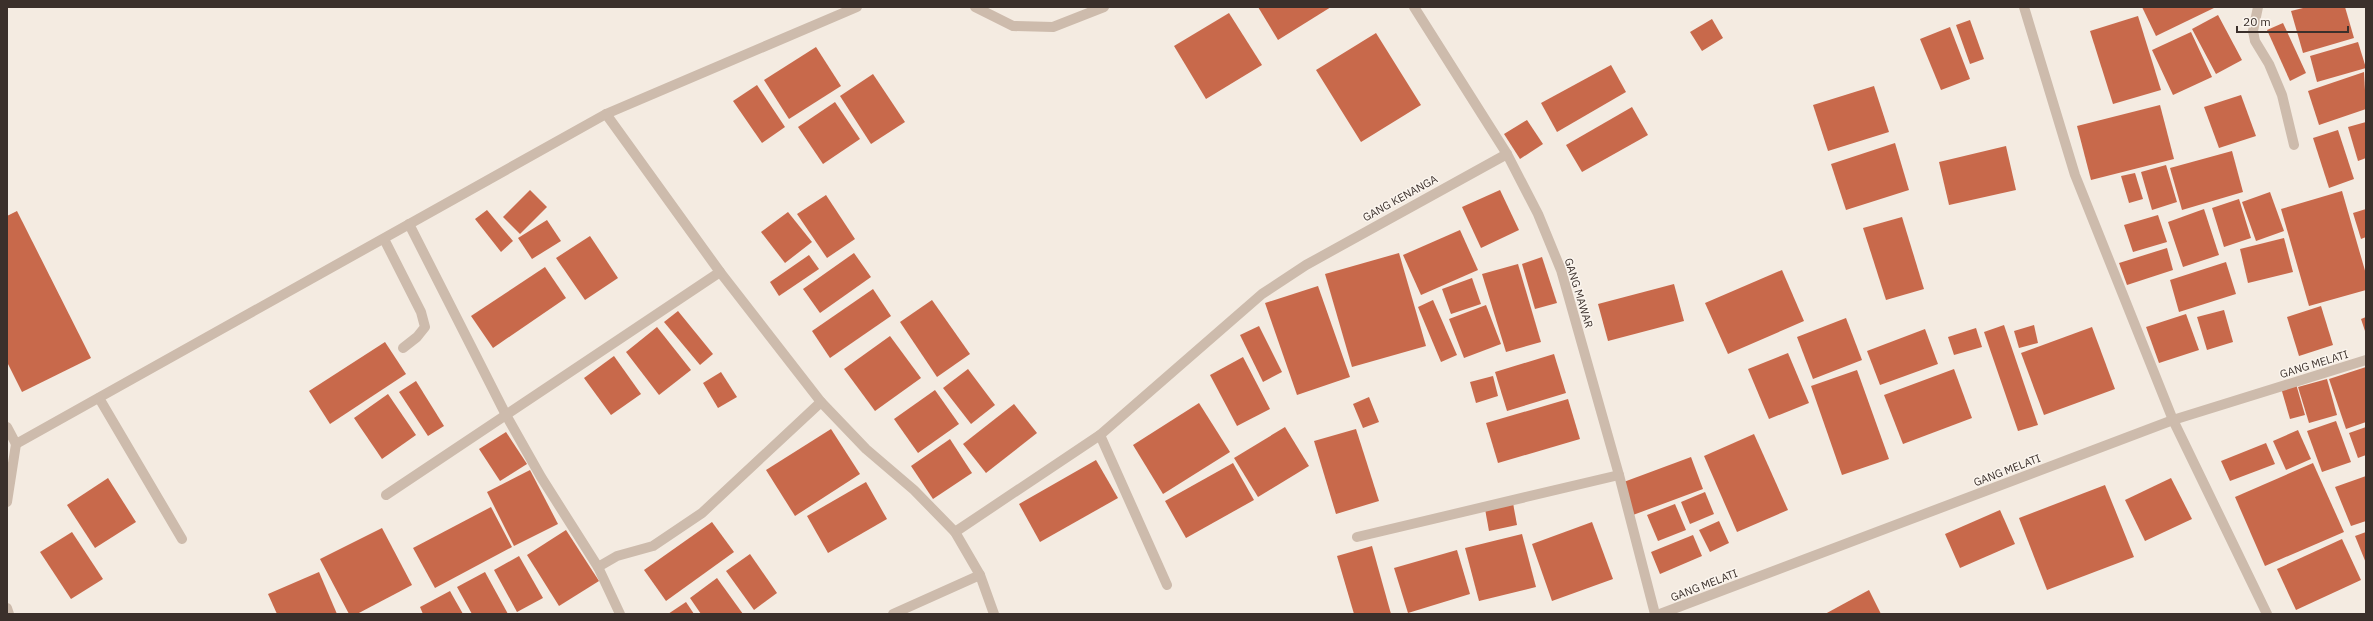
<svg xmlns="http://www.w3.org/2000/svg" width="2373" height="621" viewBox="0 0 2373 621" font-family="'IBM Plex Sans',sans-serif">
  <rect width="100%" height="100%" fill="#f4ebe1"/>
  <g fill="#c8694b">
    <path d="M1258 7H1331L1278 40Z"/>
    <path d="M2142 7H2216L2156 36Z"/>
    <path d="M2307 7H2345L2354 38 2303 53 2291 11Z"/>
    <path d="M1229 13 1262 65 1206 99 1174 46Z"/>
    <path d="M2218 15 2242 60 2216 74 2192 29Z"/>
    <path d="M2138 16 2161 90 2113 104 2090 31Z"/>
    <path d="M1712 19 1723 38 1702 51 1690 32Z"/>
    <path d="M1970 20 1984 59 1970 64 1956 25Z"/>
    <path d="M2283 23 2306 73 2290 81 2267 30Z"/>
    <path d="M1950 27 1970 79 1941 90 1920 39Z"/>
    <path d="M2191 32 2212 77 2173 95 2152 50Z"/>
    <path d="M1376 33 1421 105 1361 142 1316 70Z"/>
    <path d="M2358 42 2366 68 2317 82 2310 56Z"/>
    <path d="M816 47 841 86 789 119 764 80Z"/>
    <path d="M1611 65 1626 92 1557 132 1541 103Z"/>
    <path d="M2364 72 2366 109 2319 125 2308 91Z"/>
    <path d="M873 74 905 122 871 144 840 96Z"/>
    <path d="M757 85 785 127 762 143 733 101Z"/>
    <path d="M1874 86 1889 132 1828 151 1813 105Z"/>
    <path d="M2241 95 2256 136 2219 148 2204 107Z"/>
    <path d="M835 102 860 139 823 164 798 127Z"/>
    <path d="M2160 105 2174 159 2091 180 2077 126Z"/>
    <path d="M1632 107 1648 135 1582 172 1566 145Z"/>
    <path d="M1527 120 1543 144 1520 159 1504 134Z"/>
    <path d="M2366 122V158L2358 161 2348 127Z"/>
    <path d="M2338 130 2354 179 2329 188 2313 138Z"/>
    <path d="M1895 143 1909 190 1846 210 1831 164Z"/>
    <path d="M2006 146 2016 190 1949 205 1939 162Z"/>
    <path d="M2232 151 2243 192 2182 210 2170 168Z"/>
    <path d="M2166 165 2177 202 2152 210 2141 172Z"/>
    <path d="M2135 173 2143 199 2129 203 2121 176Z"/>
    <path d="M530 190 547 207 520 234 503 217Z"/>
    <path d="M1500 190 1519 230 1481 248 1462 207Z"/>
    <path d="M2342 191 2366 274V290L2309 306 2281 209Z"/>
    <path d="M2270 192 2284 231 2256 241 2242 202Z"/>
    <path d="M826 195 855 239 827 258 797 214Z"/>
    <path d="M2239 199 2251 238 2224 247 2212 208Z"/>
    <path d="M2204 209 2219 255 2183 267 2168 222Z"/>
    <path d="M2366 209V237L2361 239 2353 213Z"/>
    <path d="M487 210 513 241 501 252 475 219Z"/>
    <path d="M17 211 91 358 22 392 7 362V216Z"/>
    <path d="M788 212 812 242 785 263 761 232Z"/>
    <path d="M2158 215 2167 242 2133 252 2124 225Z"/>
    <path d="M1902 217 1924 289 1886 300 1863 228Z"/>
    <path d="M547 220 561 241 532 259 518 238Z"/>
    <path d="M1460 230 1478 270 1421 295 1403 255Z"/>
    <path d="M590 236 618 278 585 300 556 258Z"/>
    <path d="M2284 238 2293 272 2248 283 2240 249Z"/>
    <path d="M2167 248 2173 270 2127 285 2119 263Z"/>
    <path d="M854 253 871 277 820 313 803 289Z"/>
    <path d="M1399 253 1426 346 1352 367 1325 274Z"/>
    <path d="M809 255 819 269 779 296 770 282Z"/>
    <path d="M1542 257 1557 303 1535 309 1522 264Z"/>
    <path d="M2226 262 2236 294 2179 312 2170 280Z"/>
    <path d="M1518 264 1541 342 1506 352 1482 274Z"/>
    <path d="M545 267 566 298 493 348 471 316Z"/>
    <path d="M1782 270 1804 321 1728 354 1705 303Z"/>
    <path d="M1472 278 1481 304 1451 314 1442 289Z"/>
    <path d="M1674 284 1684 321 1608 341 1598 304Z"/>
    <path d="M1318 286 1350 377 1297 395 1265 303Z"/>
    <path d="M873 289 891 316 830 358 812 331Z"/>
    <path d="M932 300 970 354 937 377 900 322Z"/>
    <path d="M1433 300 1457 355 1441 362 1418 307Z"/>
    <path d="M1486 305 1501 344 1464 358 1449 319Z"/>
    <path d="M2321 306 2333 345 2299 356 2287 317Z"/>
    <path d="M2224 310 2233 342 2207 350 2197 317Z"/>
    <path d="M678 311 713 354 700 365 664 322Z"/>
    <path d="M2186 314 2199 350 2159 363 2146 327Z"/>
    <path d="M2366 317V334L2361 319Z"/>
    <path d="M1846 318 1862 360 1813 379 1797 337Z"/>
    <path d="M2004 325 2038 425 2018 431 1984 332Z"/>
    <path d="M2034 325 2038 343 2019 348 2014 331Z"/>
    <path d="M1259 326 1282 372 1263 382 1240 335Z"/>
    <path d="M657 327 691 370 659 395 626 352Z"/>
    <path d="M2092 327 2115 389 2044 415 2021 353Z"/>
    <path d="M1976 328 1982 347 1954 355 1948 337Z"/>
    <path d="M1925 329 1938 364 1880 385 1867 351Z"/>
    <path d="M890 336 921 378 875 411 844 369Z"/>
    <path d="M385 342 406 374 330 424 309 391Z"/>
    <path d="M1788 353 1809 403 1769 419 1748 369Z"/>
    <path d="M1554 354 1566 393 1507 411 1495 372Z"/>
    <path d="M614 356 641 394 611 415 584 378Z"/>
    <path d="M1243 357 1270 409 1237 426 1210 375Z"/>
    <path d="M2366 367V422L2346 429 2329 379Z"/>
    <path d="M968 369 995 405 971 424 943 388Z"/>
    <path d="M1954 369 1972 418 1903 444 1884 395Z"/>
    <path d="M1857 370 1889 459 1842 475 1811 386Z"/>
    <path d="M721 372 737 397 718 408 703 383Z"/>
    <path d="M1493 376 1498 396 1476 403 1470 382Z"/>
    <path d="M2327 379 2337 415 2309 423 2298 387Z"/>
    <path d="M416 381 444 426 428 436 399 392Z"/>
    <path d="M2296 384 2305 415 2290 419 2281 388Z"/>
    <path d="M935 390 959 424 918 453 894 419Z"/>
    <path d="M388 394 416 435 382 459 354 418Z"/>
    <path d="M1369 397 1379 422 1363 428 1353 404Z"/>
    <path d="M1568 399 1580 439 1498 463 1486 423Z"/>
    <path d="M1199 403 1230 452 1163 494 1133 445Z"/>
    <path d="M1014 404 1037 433 986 473 963 444Z"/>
    <path d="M2336 421 2351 462 2322 472 2307 431Z"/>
    <path d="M1285 427 1309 466 1258 497 1234 458Z"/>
    <path d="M2366 427V455L2358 458 2349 433Z"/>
    <path d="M831 429 860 474 795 516 766 470Z"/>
    <path d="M1356 429 1379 501 1336 514 1314 441Z"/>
    <path d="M2298 430 2311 459 2286 470 2273 441Z"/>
    <path d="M506 432 527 464 500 481 479 449Z"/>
    <path d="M1754 434 1788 510 1737 532 1704 456Z"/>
    <path d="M950 439 972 473 933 499 911 466Z"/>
    <path d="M2266 443 2275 464 2230 481 2221 461Z"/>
    <path d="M1691 457 1703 489 1633 515 1621 483Z"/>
    <path d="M1096 460 1118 498 1040 542 1019 504Z"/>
    <path d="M1233 463 1254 500 1186 538 1165 501Z"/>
    <path d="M2313 463 2344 532 2265 566 2235 497Z"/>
    <path d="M530 470 558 524 514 546 487 492Z"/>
    <path d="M2366 476V521L2351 526 2335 487Z"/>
    <path d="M108 478 136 522 95 548 67 505Z"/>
    <path d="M2171 478 2192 519 2145 541 2125 500Z"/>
    <path d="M866 482 887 519 828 553 807 516Z"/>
    <path d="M2105 485 2134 557 2047 590 2019 518Z"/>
    <path d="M1705 492 1714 514 1690 524 1681 502Z"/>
    <path d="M1513 503 1517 525 1489 531 1485 509Z"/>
    <path d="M1675 504 1686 530 1658 541 1647 515Z"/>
    <path d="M491 507 512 547 435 588 413 548Z"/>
    <path d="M2000 510 2015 544 1960 568 1945 534Z"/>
    <path d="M1719 521 1729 543 1710 552 1699 530Z"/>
    <path d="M712 522 734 552 666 601 644 570Z"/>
    <path d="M1592 522 1613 579 1552 601 1532 544Z"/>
    <path d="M382 528 412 585 357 614H349L320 559Z"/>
    <path d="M566 530 599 581 559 606 527 555Z"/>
    <path d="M72 532 103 579 71 599 40 552Z"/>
    <path d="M2366 532V563L2355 536Z"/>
    <path d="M1522 534 1536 587 1479 601 1465 548Z"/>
    <path d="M1693 535 1702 556 1660 574 1651 552Z"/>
    <path d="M2342 539 2361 580 2296 610 2277 569Z"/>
    <path d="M1372 546 1391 614H1354L1337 556Z"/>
    <path d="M1457 550 1470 594 1408 613 1394 568Z"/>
    <path d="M750 554 777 593 754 610 726 571Z"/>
    <path d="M519 556 543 598 517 612 494 570Z"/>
    <path d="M319 572 337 614H277L268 594Z"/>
    <path d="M485 572 508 614H472L457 587Z"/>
    <path d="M717 578 743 614H701L690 598Z"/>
    <path d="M1869 590 1881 614H1825Z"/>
    <path d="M450 591 463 614H423L420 607Z"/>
    <path d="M686 602 694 614H668Z"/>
  </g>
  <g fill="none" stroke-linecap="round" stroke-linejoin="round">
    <g stroke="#cdbbac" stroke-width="10">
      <path d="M975 7 1013 26 1053 27 1104 7"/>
      <path d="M1414 7 1507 154 1538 214 1561 270 1619 475 1655 614"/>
      <path d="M2024 7 2075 175 2173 420 2267 614"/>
      <path d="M2258 7 2253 31 2255 41 2269 64 2282 95 2294 145"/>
      <path d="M606 114 720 272 821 402 866 449 914 490 955 532 980 575 994 614"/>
      <path d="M409 224 506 415 541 477 598 567 620 614"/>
      <path d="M384 239 421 312 425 327 417 337 403 348"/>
      <path d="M99 398 182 539"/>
      <path d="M7 427 16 444"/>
      <path d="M1100 435 1167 585"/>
      <path d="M16 444 606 114 857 7"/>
      <path d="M386 495 720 272"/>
      <path d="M7 502 16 444"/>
      <path d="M955 532 1100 435 1262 294 1306 265 1507 154"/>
      <path d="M1357 537 1619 475"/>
      <path d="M598 567 617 556 653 546 702 513 821 402"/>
      <path d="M7 608 9 614"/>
      <path d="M893 614 980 575"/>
      <path d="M1660 614 2173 420 2366 360"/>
    </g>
  </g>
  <g text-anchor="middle" stroke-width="3" stroke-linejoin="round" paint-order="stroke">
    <g font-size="11" fill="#3b302b" stroke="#fbf5ee">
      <text transform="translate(1400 198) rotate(-29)" y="4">GANG KENANGA</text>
      <text transform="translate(1579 293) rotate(73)" y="4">GANG MAWAR</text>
      <text transform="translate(2314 364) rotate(-17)" y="4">GANG MELATI</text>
      <text transform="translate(2007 470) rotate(-21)" y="4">GANG MELATI</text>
      <text transform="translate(1704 585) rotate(-21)" y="4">GANG MELATI</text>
    </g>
  </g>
  <rect width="2373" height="621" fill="none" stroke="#3b302b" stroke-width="16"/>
  <path d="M2237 26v6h111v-6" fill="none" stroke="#3b302b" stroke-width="2"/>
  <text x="2243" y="26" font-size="12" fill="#3b302b" stroke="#fbf5ee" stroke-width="3" paint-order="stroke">20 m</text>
</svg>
